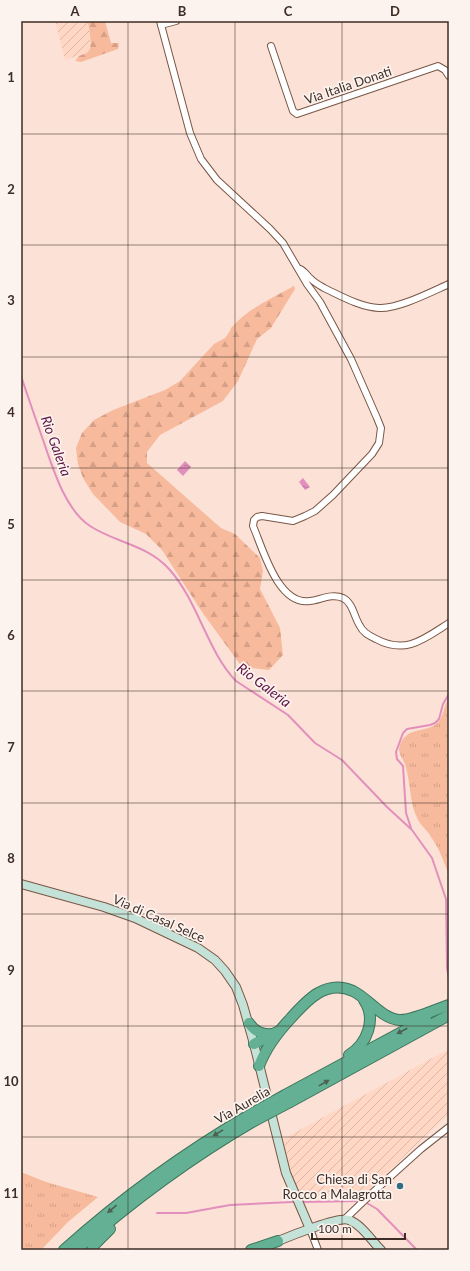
<svg xmlns="http://www.w3.org/2000/svg" width="470" height="1271" viewBox="0 0 470 1271" font-family="Lato,sans-serif">
  <defs>
    <pattern id="industrial-furrows" width="10" height="10" patternUnits="userSpaceOnUse"><rect width="10" height="10" fill="#ffd7c4"/><path d="M-1 1l2-2M0 10L10 0M9 11l2-2" fill="none" stroke="#dbb9a8"/></pattern>
    <pattern id="grass-tufts" width="24" height="20" patternUnits="userSpaceOnUse"><rect width="24" height="20" fill="#f7ba9d"/><path d="M3 7l-1-3M5 7V3M7 7l1-3M15 17l-1-3M17 17v-4M19 17l1-3" fill="none" stroke="#d5a087"/></pattern>
    <pattern id="forest-firs" width="22" height="20" patternUnits="userSpaceOnUse"><rect width="22" height="20" fill="#f7ba9d"/><path d="M5 1l3.5 6h-7zM16 11l3.5 6h-7z" fill="#d5a087"/></pattern>
    <pattern id="water-ripples" width="26" height="14" patternUnits="userSpaceOnUse"><rect width="26" height="14" fill="#e38fbd"/><path d="M2 4q2-2 4 0t4 0M15 11q2-2 4 0t4 0" fill="none" stroke="#b97599"/></pattern>
  </defs>
  <rect width="100%" height="100%" fill="#fce2d6"/>
  <g fill="url(#industrial-furrows)">
    <path d="M55 21H88L91 44 89 52 65 60Z"/>
    <path d="M449 1049V1114L365 1193 300 1197 291 1172 283 1139Z"/>
  </g>
  <g fill="url(#grass-tufts)">
    <path d="M449 698V876C444 862 440 850 431 837 428 831 422 827 418 820 409 803 411 783 405 764 402 757 397 752 400 745 406 728 422 732 433 726 444 721 443 706 449 698Z"/>
    <path d="M21 1172 46 1182 98 1197 68 1222 41 1250H21Z"/>
  </g>
  <g fill="url(#forest-firs)">
    <path d="M88 21H105L111 43H119L118 49 81 62 75 61 79 56 89 52 91 43Z"/>
    <path d="M294 286 295 289 271 328 257 339 238 381 223 401 160 435 147 452V463L221 528 235 534 260 558 263 571 260 589 280 628 283 655 269 670 242 667 202 612 162 550 146 534 120 522 93 494 83 478 78 464 76 448 82 433 94 420 113 410 165 390 180 381 214 344 225 338 230 331 231 328C248 308 271 299 294 286Z"/>
  </g>
  <g fill="url(#water-ripples)">
    <path d="M185 461 191 467 183 476 177 470Z"/>
    <path d="M303 478 310 487 305 490 299 482Z"/>
  </g>
  <g fill="none" stroke-linecap="round" stroke-linejoin="round">
    <g stroke="#e38fbd" stroke-width="2">
      <path d="M21 350V353"/>
      <path d="M21 376C28 397 35 417 42 437 52 465 64 509 90 526 116 543 148 545 169 569 198 601 207 651 236 681L288 715 315 743 342 760 387 807 412 830 432 858 446 899 447 968 449 979"/>
      <path d="M411 828 406 813 403 766 397 759 396 752 403 733 407 729 430 725 435 723 439 719 443 704 449 694"/>
      <path d="M301 1202 360 1201"/>
      <path d="M365 1202 377 1209 417 1250"/>
      <path d="M157 1213H186L230 1205 292 1202"/>
    </g>
    <g stroke="#795645" stroke-width="8">
      <g id="minor">
        <path d="M160 21 190 133 201 159 217 180 270 229 283 243 307 284 320 302 351 359 377 418 381 428 379 443 372 454 333 495 315 511 305 516 293 521 262 516 257 517 254 520 253 526C263 549 278 606 310 601 320 600 332 593 343 598 353 603 354 617 360 626 363 633 370 636 376 639 406 655 424 639 449 623"/>
        <path d="M161 25 176 21"/>
        <path d="M271 46 293 111 297 114 438 66 445 70 449 76"/>
        <path d="M300 269C305 271 307 276 311 279 315 283 319 285 324 288 341 296 360 307 379 308 398 309 431 292 449 284"/>
        <path d="M345 1219 371 1194 421 1149 449 1127"/>
        <path d="M310 1229 318 1250"/>
      </g>
    </g>
    <g stroke="#795645" stroke-width="10">
      <g id="secondary">
        <path d="M21 884 104 907 135 918 198 948 215 960 225 971 236 987 243 1005 254 1044 286 1173 310 1229"/>
        <path d="M278 1241C290 1236 340 1216 349 1220 362 1225 371 1240 381 1250"/>
      </g>
    </g>
    <g stroke="#3c765c" stroke-width="12">
      <g id="trunk">
        <path d="M249 1023C255 1032 262 1035 272 1034"/>
        <path d="M254 1044 277 1032"/>
        <path d="M349 1055C367 1044 377 1019 364 1000"/>
        <path d="M259 1066C266 1047 277 1033 291 1018 307 1000 326 979 353 991 369 999 381 1018 399 1020 412 1021 436 1009 449 1005"/>
        <path d="M285 1095 426 1019"/>
        <path d="M290 1102 449 1015"/>
        <path d="M64 1250C122 1198 184 1153 251 1114"/>
        <path d="M76 1250C132 1201 190 1158 254 1121"/>
        <path d="M92 1250 94 1245 110 1229"/>
        <path d="M251 1250 278 1241"/>
      </g>
    </g>
    <use href="#minor" stroke="#fff" stroke-width="6"/>
    <use href="#secondary" stroke="#c4e2d7" stroke-width="8"/>
    <use href="#trunk" stroke="#63b094" stroke-width="10"/>
    <g stroke="#3c765c" stroke-width="12" stroke-linecap="butt">
      <g id="trunk-bridge">
        <path d="M251 1114 285 1095"/>
        <path d="M254 1121 290 1102"/>
      </g>
    </g>
    <use href="#trunk-bridge" stroke="#63b094" stroke-width="10"/>
  </g>
  <defs><path id="oneway-solid" d="M-6-.8H1V-3.2L6.5 0L1 3.2V.8H-6Z"/></defs>
  <g fill="#4c6151">
    <use href="#oneway-solid" transform="translate(402 1031) rotate(152)"/>
    <use href="#oneway-solid" transform="translate(324 1083) rotate(-29)"/>
    <use href="#oneway-solid" transform="translate(218 1133) rotate(149)"/>
    <use href="#oneway-solid" transform="translate(112 1209) rotate(140)"/>
  </g>
  <path fill="none" stroke="#3d2d25" stroke-width="1" stroke-opacity="0.55" d="M128 21V1250M235 21V1250M342 21V1250M21 134H449M21 245H449M21 357H449M21 468H449M21 580H449M21 691H449M21 803H449M21 914H449M21 1026H449M21 1137H449"/>
  <circle fill="#306c83" stroke="#fcf3ef" stroke-width="1.5" cx="400" cy="1186" r="4"/>
  <g text-anchor="middle" stroke-width="3.5" stroke-linejoin="round" paint-order="stroke">
    <g font-size="13" fill="#3d2d25" stroke="#fcf3ef">
      <text transform="translate(348 85) rotate(-19)" y="5">Via Italia Donati</text>
      <text transform="translate(159 918) rotate(24)" y="5">Via di Casal Selce</text>
      <text transform="translate(242 1105) rotate(-30)" y="5">Via Aurelia</text>
    </g>
    <g font-size="13" fill="#3d2d25" stroke="#fcf3ef" text-anchor="end">
      <text x="392" y="1184">Chiesa di San<tspan x="392" dy="15">Rocco a Malagrotta</tspan></text>
    </g>
    <g font-size="14" font-style="italic" fill="#5c1242" stroke="#fcf3ef">
      <text transform="translate(56 446) rotate(70)" y="5">Rio Galeria</text>
      <text transform="translate(264 685) rotate(37)" y="5">Rio Galeria</text>
    </g>
  </g>
  <rect width="470" height="1271" fill="none" stroke="#fcf3ef" stroke-width="44"/>
  <path d="M312 1233v6h93v-6" fill="none" stroke="#3d2d25" stroke-width="2"/>
  <text x="318" y="1233" font-size="12" fill="#3d2d25" stroke="#fcf3ef" stroke-width="3" paint-order="stroke">100 m</text>
  <rect x="22" y="22" width="426" height="1227" fill="none" stroke="#3d2d25" stroke-width="1.5"/>
  <g font-size="13" text-anchor="middle" font-weight="bold" fill="#3d2d25">
    <text x="75" y="16">A</text>
    <text x="182" y="16">B</text>
    <text x="288" y="16">C</text>
    <text x="395" y="16">D</text>
    <text x="11" y="82">1</text>
    <text x="11" y="194">2</text>
    <text x="11" y="305">3</text>
    <text x="11" y="417">4</text>
    <text x="11" y="529">5</text>
    <text x="11" y="640">6</text>
    <text x="11" y="752">7</text>
    <text x="11" y="863">8</text>
    <text x="11" y="975">9</text>
    <text x="11" y="1086">10</text>
    <text x="11" y="1198">11</text>
  </g>
</svg>
